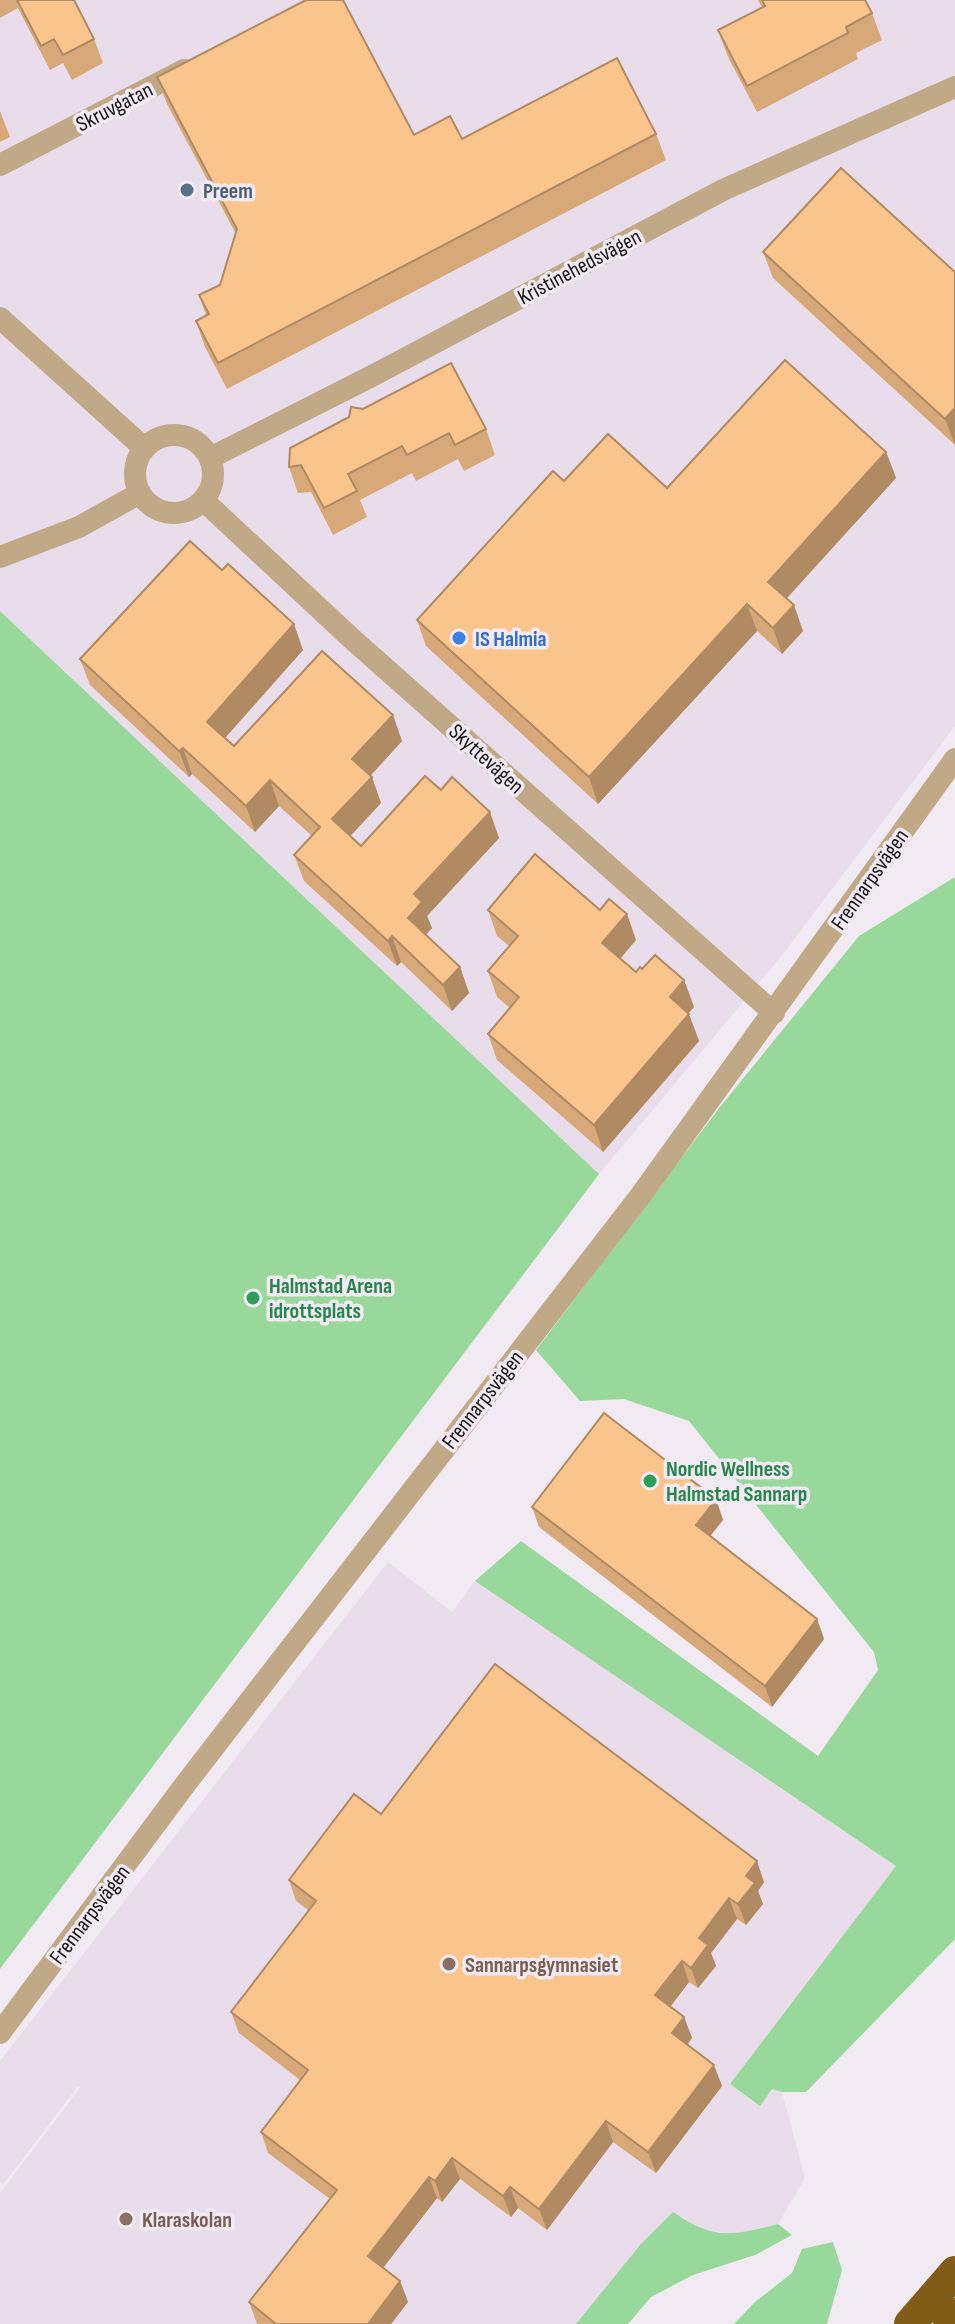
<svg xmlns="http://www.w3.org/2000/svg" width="955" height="2324" viewBox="0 0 955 2324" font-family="'Sofia Sans Condensed',sans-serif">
  <rect width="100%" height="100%" fill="#f1eaf2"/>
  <g fill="#eaddeb">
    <path d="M0 0H955V726L780 958 599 1174 0 611Z"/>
    <path d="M388 1562 452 1612 475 1581 896 1866 730 2084 760 2106 772 2089 782 2092 805 2178 778 2224 737 2234 696 2229 577 2324H0V2193L80 2088 78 2086 3 2185 0 2183V2061Z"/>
  </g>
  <g fill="#98d89a">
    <path d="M0 611 599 1174 0 1969Z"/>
    <path d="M955 877V1939L806 2092H782L772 2089 760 2106 730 2084 896 1866 475 1581 521 1541 818 1756 878 1670 874 1652 689 1421 624 1399 580 1401 536 1350 720 1107 859 936Z"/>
    <path d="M673 2212C713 2240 732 2236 778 2224L792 2235 755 2255 693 2275 651 2297 628 2324H576L641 2244Z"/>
    <path d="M833 2242 842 2270 827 2324H734L755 2302 792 2273 802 2249Z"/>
  </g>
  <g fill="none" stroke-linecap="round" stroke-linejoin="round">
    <g stroke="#bfa987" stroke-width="22">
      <path d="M0 165 184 70"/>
      <path d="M0 318 144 448"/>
      <circle cx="174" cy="474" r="39"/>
      <path d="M210 458 372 376 725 189 955 87"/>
      <path d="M203 500 351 638 774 1013"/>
      <path d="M0 557 79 527 140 493"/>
      <path d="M0 2033 187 1782 641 1195 955 759"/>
    </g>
    <g stroke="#805c17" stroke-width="32">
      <path d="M910 2324 955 2272"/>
      <path d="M949 2324 955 2314"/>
    </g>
  </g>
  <g fill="#d7a979">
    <path d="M0 0H74L94 39 103 63 72 80 63 63 50 70 18 8 0 18Z"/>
    <path d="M758 0H865L872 13 882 40 856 53 858 59 757 112 728 57 718 30 762 7Z"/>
    <path d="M157 77 414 135 462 139 656 134 666 160 227 389 205 347 196 321 206 315 199 295 220 285 236 234 167 104Z"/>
    <path d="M0 111 10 137 0 142Z"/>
    <path d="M763 252 955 272V445L773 278Z"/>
    <path d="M486 429 495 455 464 471 458 459 416 481 412 473 360 500 367 517 333 535 311 492 298 493 289 467 290 448Z"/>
    <path d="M886 452 896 478 786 598 803 631 782 654 757 631 598 804 426 646 417 620 564 481 667 488Z"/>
    <path d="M303 650 225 738 234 746 402 741 370 776 381 803 350 836 361 846 441 790 499 838 427 916 432 928 426 935 460 967 469 993 452 1011 401 962 397 966 304 881 294 855 312 836 279 806 255 832 192 774 189 777 90 685 80 659Z"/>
    <path d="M488 910 636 940 620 959 636 972 642 969 684 980 694 1007 688 1013 699 1041 603 1152 497 1060 488 1034 510 1008 497 997 488 971 509 946 497 936Z"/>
    <path d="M716 1499 723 1520 710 1536 817 1619 824 1639 772 1707 539 1527 532 1507Z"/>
    <path d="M381 1814 764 1882 758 1891 763 1904 746 1925 737 1919 711 1953 716 1966 698 1988 689 1982 670 2007 684 2017 692 2038 687 2045 722 2086 656 2173 613 2142 547 2230 518 2208 511 2217 460 2179 442 2202 437 2198 383 2268 400 2281 408 2302 391 2324H257L249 2302 330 2199 268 2153 261 2132 300 2080 239 2033 231 2012 308 1910 296 1901 289 1880Z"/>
  </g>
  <g fill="#af8a63">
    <path d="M955 408V445L945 419Z"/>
    <path d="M886 452 896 478 778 608 768 582Z"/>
    <path d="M747 604 757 631 598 804 589 777Z"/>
    <path d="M794 605 803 631 782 654 773 628Z"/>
    <path d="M294 624 303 650 216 748 207 722Z"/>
    <path d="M393 715 402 741 362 785 352 759Z"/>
    <path d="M183 748 192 774 189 777 179 751Z"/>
    <path d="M372 777 381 803 342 845 332 819Z"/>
    <path d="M270 780 279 806 255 832 246 806Z"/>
    <path d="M490 812 499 838 427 916 432 928 417 944 408 918 414 894Z"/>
    <path d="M627 914 636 940 611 969 602 943Z"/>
    <path d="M392 936 401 962 397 966 388 941Z"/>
    <path d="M460 967 469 993 452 1011 443 985Z"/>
    <path d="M684 980 694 1007 679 1024 670 997Z"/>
    <path d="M689 1014 699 1041 603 1152 594 1125Z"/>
    <path d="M716 1499 723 1520 703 1545 696 1525Z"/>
    <path d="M817 1619 824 1639 772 1707 765 1686Z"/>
    <path d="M757 1861 764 1882 758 1891 763 1904 746 1925 738 1904 746 1876Z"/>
    <path d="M729 1898 737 1919 711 1953 716 1966 698 1988 691 1968 699 1938Z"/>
    <path d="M682 1961 689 1982 663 2016 655 1995Z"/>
    <path d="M684 2017 692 2038 680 2054 672 2033Z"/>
    <path d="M714 2065 722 2086 656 2173 648 2152Z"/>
    <path d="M606 2121 613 2142 547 2230 539 2209Z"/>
    <path d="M452 2158 460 2179 442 2202 435 2181Z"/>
    <path d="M429 2177 437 2198 376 2277 368 2256Z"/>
    <path d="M510 2187 518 2208 511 2217 503 2196Z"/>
    <path d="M400 2281 408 2302 391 2324H368Z"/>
  </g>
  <g fill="#fac58d" stroke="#af8a63" stroke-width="2">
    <path d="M17 0H74L94 39 63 55 54 39 41 46Z"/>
    <path d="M306 0H343L414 135 450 116 462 139 617 58 656 134 218 363 196 321 209 314 199 295 220 285 237 229 157 77Z"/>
    <path d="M762 0H865L872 13 846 27 848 33 747 86 718 30 765 6Z"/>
    <path d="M841 168 955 272V408L945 419 763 252Z"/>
    <path d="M785 360 886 452 768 582 794 605 773 628 747 604 589 777 417 620 553 471 564 481 608 434 667 488Z"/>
    <path d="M451 363 486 429 455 445 449 433 407 455 402 446 348 474 357 491 324 508 301 465 289 467 290 448 349 417 351 407 363 409Z"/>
    <path d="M190 541 222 570 228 564 294 624 207 722 234 746 322 651 393 715 352 759 372 777 332 819 361 846 425 776 441 790 452 777 490 812 414 894 422 902 408 918 460 967 443 985 392 936 388 941 294 855 320 827 270 780 246 806 183 748 179 751 80 659Z"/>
    <path d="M535 854 600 910 609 899 627 914 602 943 636 972 640 967 642 969 655 955 684 980 670 997 689 1014 594 1125 488 1034 519 997 488 971 518 936 488 910Z"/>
    <path d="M604 1413 716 1499 696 1525 817 1619 765 1686 532 1507Z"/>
    <path d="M495 1664 757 1861 746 1876 755 1883 738 1904 729 1898 699 1938 708 1945 691 1968 682 1961 655 1995 684 2017 672 2033 714 2065 648 2152 606 2121 539 2209 510 2187 503 2196 452 2158 435 2181 429 2177 368 2256 400 2281 368 2324H276L249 2302 337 2190 261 2132 308 2070 231 2012 316 1901 289 1880 354 1794 381 1814Z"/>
  </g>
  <circle fill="#5c6f8a" stroke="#f1eaf2" stroke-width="3" cx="187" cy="190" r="8"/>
  <circle fill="#3f7fe0" stroke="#f1eaf2" stroke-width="3" cx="459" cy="638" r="8"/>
  <g fill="#2e9e5b" stroke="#f1eaf2" stroke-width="3">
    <circle cx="253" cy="1298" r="8"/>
    <circle cx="650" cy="1481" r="8"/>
  </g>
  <g fill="#8d6e63" stroke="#f1eaf2" stroke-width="3">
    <circle cx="449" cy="1964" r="8"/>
    <circle cx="126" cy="2219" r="8"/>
  </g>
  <g text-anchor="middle" stroke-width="7" stroke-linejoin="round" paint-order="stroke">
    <g font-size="22" fill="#171517" stroke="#f1eaf2">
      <text transform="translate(114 106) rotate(-27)" y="8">Skruvgatan</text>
      <text transform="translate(579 266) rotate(-28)" y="8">Kristinehedsvägen</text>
      <text transform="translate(487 758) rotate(42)" y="8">Skyttevägen</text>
      <text transform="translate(869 879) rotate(-55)" y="8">Frennarpsvägen</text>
      <text transform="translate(482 1399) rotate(-52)" y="8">Frennarpsvägen</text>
      <text transform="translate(89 1914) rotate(-53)" y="8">Frennarpsvägen</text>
    </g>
    <g font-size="22" font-weight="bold" fill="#4e5e75" stroke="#f1eaf2" text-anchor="start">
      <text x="203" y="198">Preem</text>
    </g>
    <g font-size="22" font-weight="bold" fill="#366cbe" stroke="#f1eaf2" text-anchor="start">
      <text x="475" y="646">IS Halmia</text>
    </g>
    <g font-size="22" font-weight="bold" fill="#27864d" stroke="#f1eaf2" text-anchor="start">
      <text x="269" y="1293">Halmstad Arena<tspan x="269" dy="25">idrottsplats</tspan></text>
      <text x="666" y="1476">Nordic Wellness<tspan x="666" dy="25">Halmstad Sannarp</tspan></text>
    </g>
    <g font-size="22" font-weight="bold" fill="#785e54" stroke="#f1eaf2" text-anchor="start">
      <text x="465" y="1972">Sannarpsgymnasiet</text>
      <text x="142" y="2227">Klaraskolan</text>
    </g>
  </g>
</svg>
